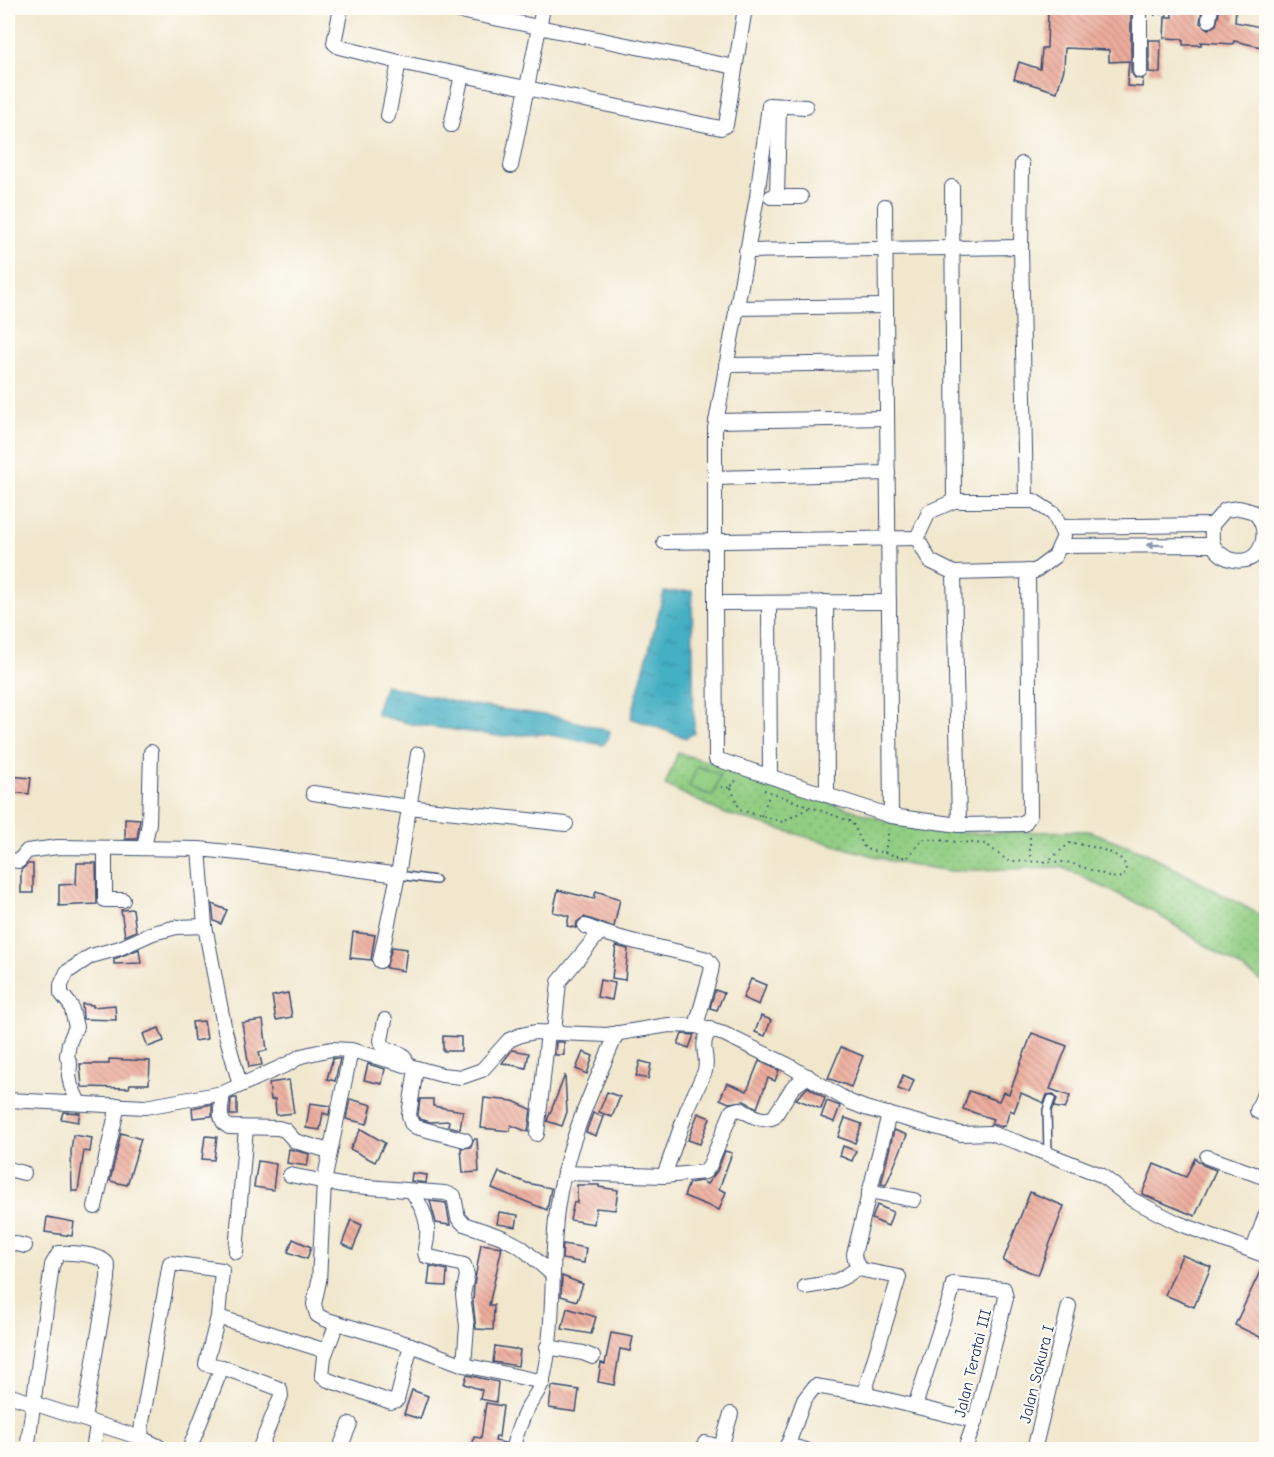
<svg xmlns="http://www.w3.org/2000/svg" width="1274" height="1457" viewBox="0 0 1274 1457" font-family="'Comic Neue',sans-serif">
  <defs>
    <pattern id="grass-dots" width="8" height="8" patternUnits="userSpaceOnUse" patternTransform="scale(1.5)"><rect width="8" height="8" fill="#92ce83"/><path d="M2 2h.1M6 6h.1" fill="none" stroke="#7db174" stroke-width="1.8" stroke-linecap="round"/></pattern>
    <pattern id="water-ripples" width="26" height="14" patternUnits="userSpaceOnUse" patternTransform="scale(1.5)"><rect width="26" height="14" fill="#44afc3"/><path d="M2 4q2-2 4 0t4 0M15 11q2-2 4 0t4 0" fill="none" stroke="#388fa2"/></pattern>
    <pattern id="building-back-hatch" width="6" height="6" patternUnits="userSpaceOnUse" patternTransform="scale(1.5)"><rect width="6" height="6" fill="#eead9d"/><path d="M-1 5l2 2M0 0l6 6M5-1l2 2" fill="none" stroke="#c08d83"/></pattern>
  </defs>
  <rect width="100%" height="100%" fill="#fdfcf7"/>
  <filter id="ink" filterUnits="userSpaceOnUse"><feTurbulence type="fractalNoise" baseFrequency=".0167" numOctaves="2"/><feDisplacementMap in="SourceGraphic" scale="12" xChannelSelector="R" yChannelSelector="G"/><feConvolveMatrix kernelMatrix="1 2 1 2 8 2 1 2 1" color-interpolation-filters="sRGB"/></filter>
  <filter id="wash" filterUnits="userSpaceOnUse"><feTurbulence type="fractalNoise" baseFrequency=".008" numOctaves="4" result="noise"/><feDisplacementMap in="SourceGraphic" scale="24" xChannelSelector="R" yChannelSelector="G"/><feGaussianBlur stdDeviation="1.35" result="paint"/><feColorMatrix in="noise" values="0 0 0 0 0 0 0 0 0 0 0 0 0 0 0 0 0 1.4 0 .05"/><feComposite in="paint" operator="in"/></filter>
  <g filter="url(#wash)">
    <rect width="100%" height="100%" fill="#f1e7cd"/>
    <path fill="url(#grass-dots)" stroke="#567e70" stroke-width="1.5" d="M678 753 720 765 885 821 966 833 1089 831 1144 852 1266 918V984L1151 910 1062 867 950 871 891 861 723 813 665 785Z"/>
    <path fill="#92ce83" stroke="#567e70" stroke-width="1.5" d="M697 766 720 775 713 796 689 787Z"/>
    <g fill="url(#water-ripples)" stroke="#306f90" stroke-width="1.5">
      <path d="M692 591 694 733 686 738 631 718 664 592Z"/>
      <path d="M385 685 458 703 558 717 610 731 608 739 603 745 545 734 499 736 411 724 377 715 376 711Z"/>
    </g>
    <g id="blocks">
      <g fill="url(#building-back-hatch)">
        <path d="M1073 8H1131V72L1135 78 1143 79 1142 87 1127 86 1129 61 1109 62V50L1065 48 1064 69 1057 92 1014 79 1019 62 1040 69 1042 48H1047L1048 12 1073 13Z"/>
        <path d="M1172 8H1202L1200 23 1208 29 1216 25 1220 8H1236L1235 22 1266 28V48L1234 41 1233 44 1201 42V45H1183V39L1164 38 1165 17H1172Z"/>
        <path d="M1149 40H1161L1160 73 1149 72Z"/>
        <path d="M9 776 31 778 29 794 8 792Z"/>
        <path d="M125 818 140 819 137 839H125Z"/>
        <path d="M77 863H96L97 904 59 906V885L76 884Z"/>
        <path d="M28 864H33V893H21V870Z"/>
        <path d="M558 890 594 899 596 891 620 899 614 927 584 917 577 922 576 928 567 926 569 916 553 912Z"/>
        <path d="M212 904 227 910 221 924 214 921Z"/>
        <path d="M133 909 136 931 125 936 121 910Z"/>
        <path d="M353 932 375 935 371 960 350 958Z"/>
        <path d="M616 946 628 949 625 980 612 978Z"/>
        <path d="M392 947 407 949 404 971 386 968Z"/>
        <path d="M139 949 141 963 114 964V959Z"/>
        <path d="M751 979 766 985 759 1005 743 998Z"/>
        <path d="M600 980 615 983 612 1000 597 997Z"/>
        <path d="M715 990 724 993 717 1010 710 1008Z"/>
        <path d="M288 993 292 1017 276 1020 272 996Z"/>
        <path d="M82 1004 93 1005V1007L115 1005 116 1020 83 1019Z"/>
        <path d="M761 1016 771 1020 765 1036 755 1032Z"/>
        <path d="M263 1020 267 1050 259 1052 262 1065 249 1067 242 1023Z"/>
        <path d="M204 1021 207 1039 194 1041 192 1022Z"/>
        <path d="M159 1028 164 1041 148 1047 143 1034Z"/>
        <path d="M1032 1033 1067 1046 1050 1089 1070 1096 1065 1109 1054 1107 1057 1099 1053 1094 1047 1095 1044 1103 1021 1093 1014 1112 1010 1110 1005 1126H1002V1127L991 1124 993 1119 963 1109 969 1091 999 1101 1003 1092 1009 1094Z"/>
        <path d="M682 1034 694 1035 689 1048 678 1044Z"/>
        <path d="M443 1036 461 1037V1051H443Z"/>
        <path d="M556 1042H564V1055H555Z"/>
        <path d="M841 1047 863 1056 851 1087 828 1078Z"/>
        <path d="M512 1050 529 1053 526 1068 502 1063Z"/>
        <path d="M583 1052 593 1056 587 1074 576 1069Z"/>
        <path d="M333 1058 340 1059 335 1081 327 1079Z"/>
        <path d="M109 1059 150 1061 149 1084H130L129 1088 82 1087 80 1064H109Z"/>
        <path d="M640 1061 651 1064 648 1079 636 1076Z"/>
        <path d="M759 1061 779 1070 775 1081 768 1078 757 1108 744 1101 729 1103 720 1099 727 1083 747 1091Z"/>
        <path d="M368 1064 385 1069 382 1084 364 1080Z"/>
        <path d="M565 1075 567 1112 562 1126 547 1121Z"/>
        <path d="M903 1075 914 1080 909 1093 898 1089Z"/>
        <path d="M289 1080 294 1113 276 1115 275 1099 271 1100 269 1083Z"/>
        <path d="M808 1087 825 1098 821 1109 796 1099Z"/>
        <path d="M607 1092 620 1097 612 1117 599 1112Z"/>
        <path d="M234 1098H237V1115H230L231 1099Z"/>
        <path d="M484 1098 513 1101 531 1109 528 1132 511 1125 510 1131 481 1128Z"/>
        <path d="M350 1099 372 1105 367 1124 346 1119Z"/>
        <path d="M420 1099H433V1106L463 1111 460 1129 448 1126 449 1121 430 1122 420 1119 418 1115Z"/>
        <path d="M827 1101 840 1106 834 1122 821 1117Z"/>
        <path d="M310 1103 330 1106 329 1115 323 1113 320 1130 306 1128Z"/>
        <path d="M212 1104V1116L193 1118 192 1108Z"/>
        <path d="M63 1112 80 1113 78 1122 61 1119Z"/>
        <path d="M593 1113 603 1117 596 1136 586 1132Z"/>
        <path d="M698 1113 710 1118 700 1144 688 1140Z"/>
        <path d="M845 1118 862 1124 855 1143 838 1137Z"/>
        <path d="M361 1129 385 1143 375 1162 350 1149Z"/>
        <path d="M894 1130 907 1135 886 1185 881 1184Z"/>
        <path d="M121 1133 141 1139 127 1185 110 1181Z"/>
        <path d="M73 1135 92 1138 90 1152 84 1151 78 1191H72L71 1152Z"/>
        <path d="M205 1136 217 1137 214 1160 202 1159Z"/>
        <path d="M474 1139H477L479 1172 463 1173 461 1148 471 1147Z"/>
        <path d="M843 1146 856 1151 852 1161 840 1156Z"/>
        <path d="M289 1149 309 1154 307 1166 287 1163Z"/>
        <path d="M725 1151 732 1153 719 1189 726 1192 719 1210 684 1196 689 1183 701 1181 707 1184 717 1171Z"/>
        <path d="M1195 1158 1203 1165 1216 1170 1195 1216 1142 1194 1154 1164 1186 1177Z"/>
        <path d="M258 1161 276 1164 273 1190 254 1187Z"/>
        <path d="M499 1172 527 1183 551 1188 547 1210 492 1188Z"/>
        <path d="M412 1173 427 1175 426 1183 411 1181Z"/>
        <path d="M577 1185H599V1187L618 1190 615 1210 596 1208 594 1224 570 1220 574 1202 577 1203Z"/>
        <path d="M1030 1192 1064 1206 1038 1275 1003 1261Z"/>
        <path d="M430 1201 446 1203 450 1225 436 1223Z"/>
        <path d="M877 1205 893 1212 888 1226 872 1219Z"/>
        <path d="M499 1212 518 1215 516 1227 497 1224Z"/>
        <path d="M47 1217 74 1222 72 1236 45 1232Z"/>
        <path d="M351 1220 362 1225 353 1249 342 1244Z"/>
        <path d="M293 1239 311 1247 307 1259 288 1252Z"/>
        <path d="M481 1244 502 1247 489 1305H494L493 1330 476 1329 473 1303 474 1285Z"/>
        <path d="M563 1244 586 1248 584 1263 562 1259Z"/>
        <path d="M1182 1255 1211 1267 1194 1307 1165 1295Z"/>
        <path d="M1263 1265H1266V1340L1235 1325Z"/>
        <path d="M430 1266 447 1270 446 1286 428 1285Z"/>
        <path d="M562 1276 583 1284 577 1301 561 1296Z"/>
        <path d="M567 1308 596 1317 591 1334 562 1329Z"/>
        <path d="M611 1333 633 1337 630 1351 620 1349 614 1385 598 1382 601 1363 605 1364Z"/>
        <path d="M495 1346 520 1350 518 1366 493 1362Z"/>
        <path d="M467 1375 498 1382 496 1402 480 1399 482 1390 464 1384Z"/>
        <path d="M552 1386 579 1390 576 1412 549 1408Z"/>
        <path d="M412 1390 428 1396 420 1419 404 1414Z"/>
        <path d="M486 1403 503 1406 499 1437 496 1436 495 1441 505 1443 503 1449H472L474 1437 481 1438Z"/>
      </g>
    </g>
  </g>
  <g filter="url(#ink)">
    <use href="#blocks" fill-opacity="0" stroke="#3b4b6f" stroke-width="1.5"/>
    <g fill="none" stroke-linecap="round" stroke-linejoin="round">
      <g stroke="#3b4b6f" stroke-width="10">
        <g id="service">
          <path d="M398 875 436 880"/>
          <path d="M1048 1154 1047 1110 1051 1099"/>
        </g>
      </g>
      <g stroke="#3b4b6f" stroke-width="16">
        <g id="minor">
          <path d="M341 8 334 43 339 47 399 62 721 128 726 125 745 8"/>
          <path d="M445 8 735 67"/>
          <path d="M1140 8V71"/>
          <path d="M1209 20 1211 8"/>
          <path d="M388 116 399 62"/>
          <path d="M451 125 462 75"/>
          <path d="M1022 164 1021 247 1026 501"/>
          <path d="M511 166 543 8"/>
          <path d="M952 187 954 501"/>
          <path d="M771 197H801"/>
          <path d="M777 197 779 106"/>
          <path d="M885 206 891 816"/>
          <path d="M746 251 1021 247"/>
          <path d="M736 308 886 306"/>
          <path d="M726 365 887 363"/>
          <path d="M716 421 887 418"/>
          <path d="M715 478 888 473"/>
          <path d="M954 501H1034L1054 514 1064 536 1055 556 1035 571 954 573 930 561 917 538 929 512Z"/>
          <path d="M1239 508C1243 509 1249 510 1253 512 1274 528 1262 570 1230 559 1223 557 1215 550 1213 544 1211 539 1212 531 1212 525L1225 510Z"/>
          <path d="M1060 527 1212 525"/>
          <path d="M664 542 917 538"/>
          <path d="M1060 546 1213 545"/>
          <path d="M954 573 959 825"/>
          <path d="M826 602 827 795"/>
          <path d="M889 602 715 603 716 759 891 816 959 825 1024 824 1030 815 1028 571"/>
          <path d="M715 603V428L757 197 769 105 806 107"/>
          <path d="M769 603 770 776"/>
          <path d="M313 793 409 807 566 824"/>
          <path d="M105 848V900H123"/>
          <path d="M144 848 149 823 151 752"/>
          <path d="M199 849 205 926 225 1031 240 1085"/>
          <path d="M8 860 19 861 27 851 58 847 199 849 249 854 398 875"/>
          <path d="M585 926C624 942 667 948 707 959L712 965 711 972 696 1026"/>
          <path d="M380 961 398 875 418 754"/>
          <path d="M385 1020 381 1040 383 1047 403 1055 406 1060 405 1065"/>
          <path d="M554 1032 559 982 600 932"/>
          <path d="M351 1050 324 1182 319 1281 314 1304 317 1315 324 1319 411 1345 464 1365 543 1382"/>
          <path d="M416 1068 409 1115 411 1123 416 1127 465 1140"/>
          <path d="M1266 1089 1257 1111 1266 1115"/>
          <path d="M223 1093C222 1105 216 1120 229 1127L278 1128 285 1130 295 1141 329 1151"/>
          <path d="M8 1100 145 1107 223 1093 288 1064 301 1056 331 1049 351 1050 442 1075 462 1077 482 1070 509 1040 521 1035 535 1032 607 1035 669 1025 696 1026 724 1034 788 1065 850 1102 865 1108 961 1134 990 1133 1017 1142 1101 1175 1133 1200 1178 1223 1266 1256"/>
          <path d="M79 1103 71 1086 69 1076 70 1064 67 1056 69 1043 76 1027 71 1006 61 993V985L67 972 91 956 120 948 153 933 177 927 205 926"/>
          <path d="M537 1134 548 1032"/>
          <path d="M1207 1157 1266 1178"/>
          <path d="M8 1169 24 1173"/>
          <path d="M564 1173 664 1176 705 1172 709 1167 732 1111 740 1109C751 1115 762 1123 774 1117L793 1087 808 1076"/>
          <path d="M290 1175 342 1185 445 1193 454 1196 458 1218 464 1224 502 1237 521 1247 552 1274"/>
          <path d="M664 1176 687 1110 705 1071C709 1053 698 1049 710 1029"/>
          <path d="M412 1191C421 1206 429 1219 427 1237 427 1244 423 1249 426 1256L464 1265 467 1275 463 1295 467 1326 464 1365"/>
          <path d="M869 1191 914 1200"/>
          <path d="M95 1207 118 1105"/>
          <path d="M8 1242 25 1246"/>
          <path d="M1253 1250 1266 1214"/>
          <path d="M236 1252 246 1128"/>
          <path d="M805 1287C828 1283 840 1283 858 1267"/>
          <path d="M218 1317 326 1351"/>
          <path d="M337 1323 324 1357 322 1375 328 1380 391 1402 397 1400 411 1345"/>
          <path d="M547 1347 583 1353 593 1357"/>
          <path d="M864 1394 899 1277 863 1270C857 1266 855 1262 854 1254L889 1114"/>
          <path d="M8 1395 141 1438 158 1446 157 1450"/>
          <path d="M915 1406 951 1295 953 1284 1004 1289 1006 1298 975 1421 965 1449"/>
          <path d="M141 1438 142 1422 170 1263 222 1270 218 1317 206 1364 222 1367 280 1389 281 1396 259 1450"/>
          <path d="M705 1443 731 1450"/>
          <path d="M787 1445 806 1450"/>
          <path d="M721 1447 731 1414"/>
          <path d="M27 1450 52 1265 59 1253C70 1252 102 1254 107 1264 109 1269 108 1274 108 1279L84 1419"/>
          <path d="M93 1450 97 1425"/>
          <path d="M189 1450 222 1367"/>
          <path d="M339 1450 350 1424"/>
          <path d="M512 1450C516 1435 521 1420 528 1407 533 1398 541 1389 543 1379 556 1324 550 1266 557 1210 565 1148 592 1090 617 1033"/>
          <path d="M786 1450 804 1400 815 1386 864 1394 975 1421"/>
          <path d="M1034 1450 1069 1306"/>
        </g>
      </g>
      <g stroke="#3b4b6f" stroke-width="2" stroke-dasharray="1.5 4.5" stroke-linecap="butt">
        <path d="M1154 15H1170"/>
        <path d="M721 787 731 788 733 782 736 781"/>
        <path d="M731 788 740 810 783 822 810 807"/>
        <path d="M764 790 852 822 865 849 907 858 923 839 986 844 1008 861 1067 862 1115 878 1123 877C1138 852 1087 847 1071 842L1048 861"/>
        <path d="M761 816 770 794"/>
        <path d="M1030 837V861"/>
        <path d="M885 853 889 829"/>
      </g>
      <use href="#service" stroke="#fff" stroke-width="7"/>
      <use href="#minor" stroke="#fff" stroke-width="14"/>
    </g>
    <defs><path id="oneway-solid" d="M-6-.8H1V-3.2L6.5 0L1 3.2V.8H-6Z" transform="scale(1.5)"/></defs>
    <use fill="#8d97ae" href="#oneway-solid" transform="translate(1155 545) rotate(180)"/>
  </g>
  <g text-anchor="middle" stroke-width="4.5" stroke-linejoin="round" paint-order="stroke">
    <g font-size="16" fill="#1b2f5e" stroke="#fdfcf7">
      <text transform="translate(972 1363) rotate(-76)" y="6">Jalan Teratai III</text>
      <text transform="translate(1036 1374) rotate(-76)" y="6">Jalan Sakura I</text>
    </g>
  </g>
  <rect width="1274" height="1457" fill="none" stroke="#fdfcf7" stroke-width="30"/>
</svg>
